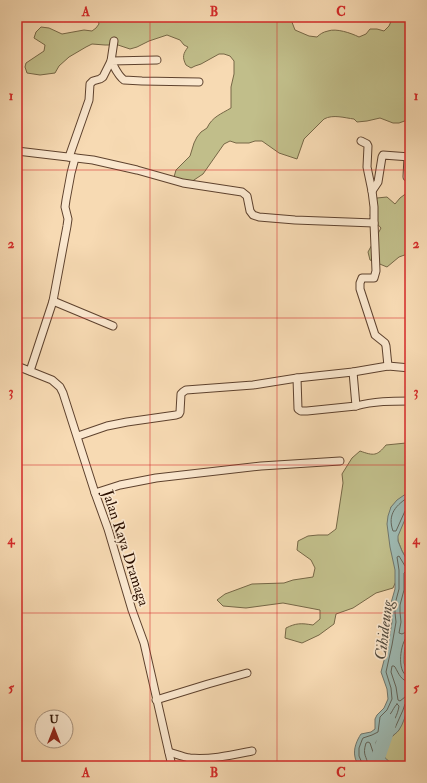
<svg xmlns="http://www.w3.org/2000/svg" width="427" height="783" viewBox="0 0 427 783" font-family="'IM FELL Double Pica',serif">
  <rect width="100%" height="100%" fill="#f7dab3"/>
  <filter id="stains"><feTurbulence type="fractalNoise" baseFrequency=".005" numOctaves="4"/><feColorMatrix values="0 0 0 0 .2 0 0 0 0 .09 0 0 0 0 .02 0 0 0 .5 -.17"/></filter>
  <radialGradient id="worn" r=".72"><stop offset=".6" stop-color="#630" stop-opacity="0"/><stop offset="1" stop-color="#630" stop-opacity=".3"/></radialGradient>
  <g fill="#c1be8a" stroke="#766746">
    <path d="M97 17H290L295 30 309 36 317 37C320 34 323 32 328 31 336 28 351 33 359 37L366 34 370 29H377L384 31 389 26 393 17H410V119L399 123H393L380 118 367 121 357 122 354 119C345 118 333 114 324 119L304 139 297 159 279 153 262 141H255L249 143H236L230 141 224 144 203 174 191 182 174 177 176 170 190 156 194 143 197 137 201 132 207 128C212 117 221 114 231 108V87L234 74V61L230 56 224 54H219L201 64 195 66 191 68 186 65C182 57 183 54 188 47L184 45 180 40 167 35 149 41 137 47 130 49 118 45H105L92 44 86 47 69 57 59 66 55 73 40 75 27 73 25 67 26 63 44 51 45 45 34 38 36 32 41 27 49 28 62 34 84 30 92 31 96 28 99 24Z"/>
    <path d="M408 192 410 194V253L399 257 387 267 370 260 368 252 381 228 370 216 372 207 377 198 387 197 395 204 400 198Z"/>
    <path d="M410 429V493L391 507 397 579 393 588 376 593 353 608 336 614 334 624 319 635 302 643 285 638 286 628C296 623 301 623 313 625L320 619V610L283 603 246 608 223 606 217 600 225 594 252 584 284 583 293 580 313 577 315 568 311 560 297 550 298 541 308 536 318 535H328L336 529 343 483 342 474 352 458 360 451C374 456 377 456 386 445L406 443Z"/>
    <path d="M410 504V582L407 560 402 551 398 541 396 528Z"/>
    <path d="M410 692V766H404L403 764 390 766 383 755V748L385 744 399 730 406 697Z"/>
  </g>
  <path fill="#9ebab3" stroke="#70766c" d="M410 491V511L406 517 398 536V541L402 551 407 560 410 568V616C408 623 411 629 410 637 409 640 406 644 405 648 404 652 404 659 404 663 405 668 409 673 410 677 412 689 407 719 399 730 394 737 385 738 379 744 385 759 385 761 400 766H359C358 763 355 760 355 757 353 749 357 740 361 734L371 732 375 729V719L377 715 384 708 388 699 387 689 381 672 388 645 392 622 391 613V603L395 589V570L390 547 387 524 388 516 391 507 397 500Z"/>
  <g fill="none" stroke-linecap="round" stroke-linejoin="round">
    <g stroke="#64655a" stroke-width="1">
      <path d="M410 496C396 505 387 514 393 531H396L405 511 410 509"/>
      <path d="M410 572H405L404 573V590L400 605V612L401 622 399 633 402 634 406 632H410"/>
      <path d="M410 637 406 638C400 646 396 675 410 677"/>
      <path d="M410 682C401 681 399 674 395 667L394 666H392L391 672 396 687 398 700 400 701 405 697 410 696"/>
      <path d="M397 704 399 706C398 714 393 724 387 729H385C382 720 386 720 391 713 393 710 394 707 397 704Z"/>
      <path d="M363 766 362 763 359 756V748L362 740 363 738 372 735 378 732 380 717 387 710 392 699 391 688 386 672 392 645 396 622 395 613V604L399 589V570L397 557 399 556 405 566 410 567"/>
      <path d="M368 766C367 755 362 756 366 743L368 742 370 743 375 758 380 766"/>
      <path d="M388 766C381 760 376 751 376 742L380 737 389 733 395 728 403 710 405 704 407 702 410 701"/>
    </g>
    <path stroke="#9ebab3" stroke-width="14" d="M375 766 388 729 389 721"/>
    <g stroke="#5e422e" stroke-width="9">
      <g id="street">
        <path d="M157 60 111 61C115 68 118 76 124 80L142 81 199 82"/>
        <path d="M17 151 93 160 137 170 183 183 242 192 247 196 250 211 253 215 259 217 295 220 374 223V207L372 191 367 167 368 146 367 144 361 141"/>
        <path d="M69 157 89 100 90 84 93 81 100 79 103 77 111 61 114 41"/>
        <path d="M407 177 408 157"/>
        <path d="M372 191 378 182 382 157 383 155 410 157"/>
        <path d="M374 223 376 271 374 278H362L360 283V289L375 335 385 343 386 346 388 366"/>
        <path d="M53 301 113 326"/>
        <path d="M17 366 52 380 60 387 63 393 95 493 108 529 132 610 144 643 172 766"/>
        <path d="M30 371 53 301 67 226 68 219 65 207 66 200 71 173 75 158"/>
        <path d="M297 378 298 409 301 411H307L356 406 353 372"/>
        <path d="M356 406C374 401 392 401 410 401"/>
        <path d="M78 436 107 426 127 422 176 415 179 414 180 412 181 394 183 392 186 390 253 385 297 378 353 372 388 366 410 368"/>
        <path d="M95 493 120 485 156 478 261 466 340 461"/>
        <path d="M156 700 208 684 247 673"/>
        <path d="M169 752C176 754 183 757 190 758 210 760 232 755 252 751"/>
      </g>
    </g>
    <use href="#street" stroke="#fae7ce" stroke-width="7"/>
  </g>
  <path fill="none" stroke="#d62828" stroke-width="1" stroke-opacity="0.55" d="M150 17V766M277 17V766M17 170H410M17 318H410M17 465H410M17 613H410"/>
  <g text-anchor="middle" stroke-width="3.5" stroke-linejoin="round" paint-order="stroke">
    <g font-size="15" fill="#2b1001" stroke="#fae7ce">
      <text transform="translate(126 548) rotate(72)" y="5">Jalan Raya Dramaga</text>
    </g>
    <g font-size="16" font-style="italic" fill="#534c3f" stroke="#fae7ce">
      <text transform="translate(383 630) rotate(-83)" y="6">Cihideung</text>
    </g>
  </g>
  <rect width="427" height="783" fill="none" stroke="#f7dab3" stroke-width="44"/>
  <g transform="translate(54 729)"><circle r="19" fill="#fae7ce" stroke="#a7917c"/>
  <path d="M0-3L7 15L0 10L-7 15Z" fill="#8f2418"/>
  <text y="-6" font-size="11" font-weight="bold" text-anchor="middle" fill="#2b1001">U</text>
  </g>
  <rect x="22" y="22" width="383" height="739" fill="none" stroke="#d62828" stroke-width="1.5"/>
  <g font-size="13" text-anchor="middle" font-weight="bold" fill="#d62828">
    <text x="86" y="16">A</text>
    <text x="214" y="16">B</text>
    <text x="341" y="16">C</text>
    <text x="11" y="100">1</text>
    <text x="416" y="100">1</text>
    <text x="11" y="248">2</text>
    <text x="416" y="248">2</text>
    <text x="11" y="396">3</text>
    <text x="416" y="396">3</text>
    <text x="11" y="544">4</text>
    <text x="416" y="544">4</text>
    <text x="11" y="692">5</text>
    <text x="416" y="692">5</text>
    <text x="86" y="777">A</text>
    <text x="214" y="777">B</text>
    <text x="341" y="777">C</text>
  </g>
  <rect width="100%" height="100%" filter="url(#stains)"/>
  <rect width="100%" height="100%" fill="url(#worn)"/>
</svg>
